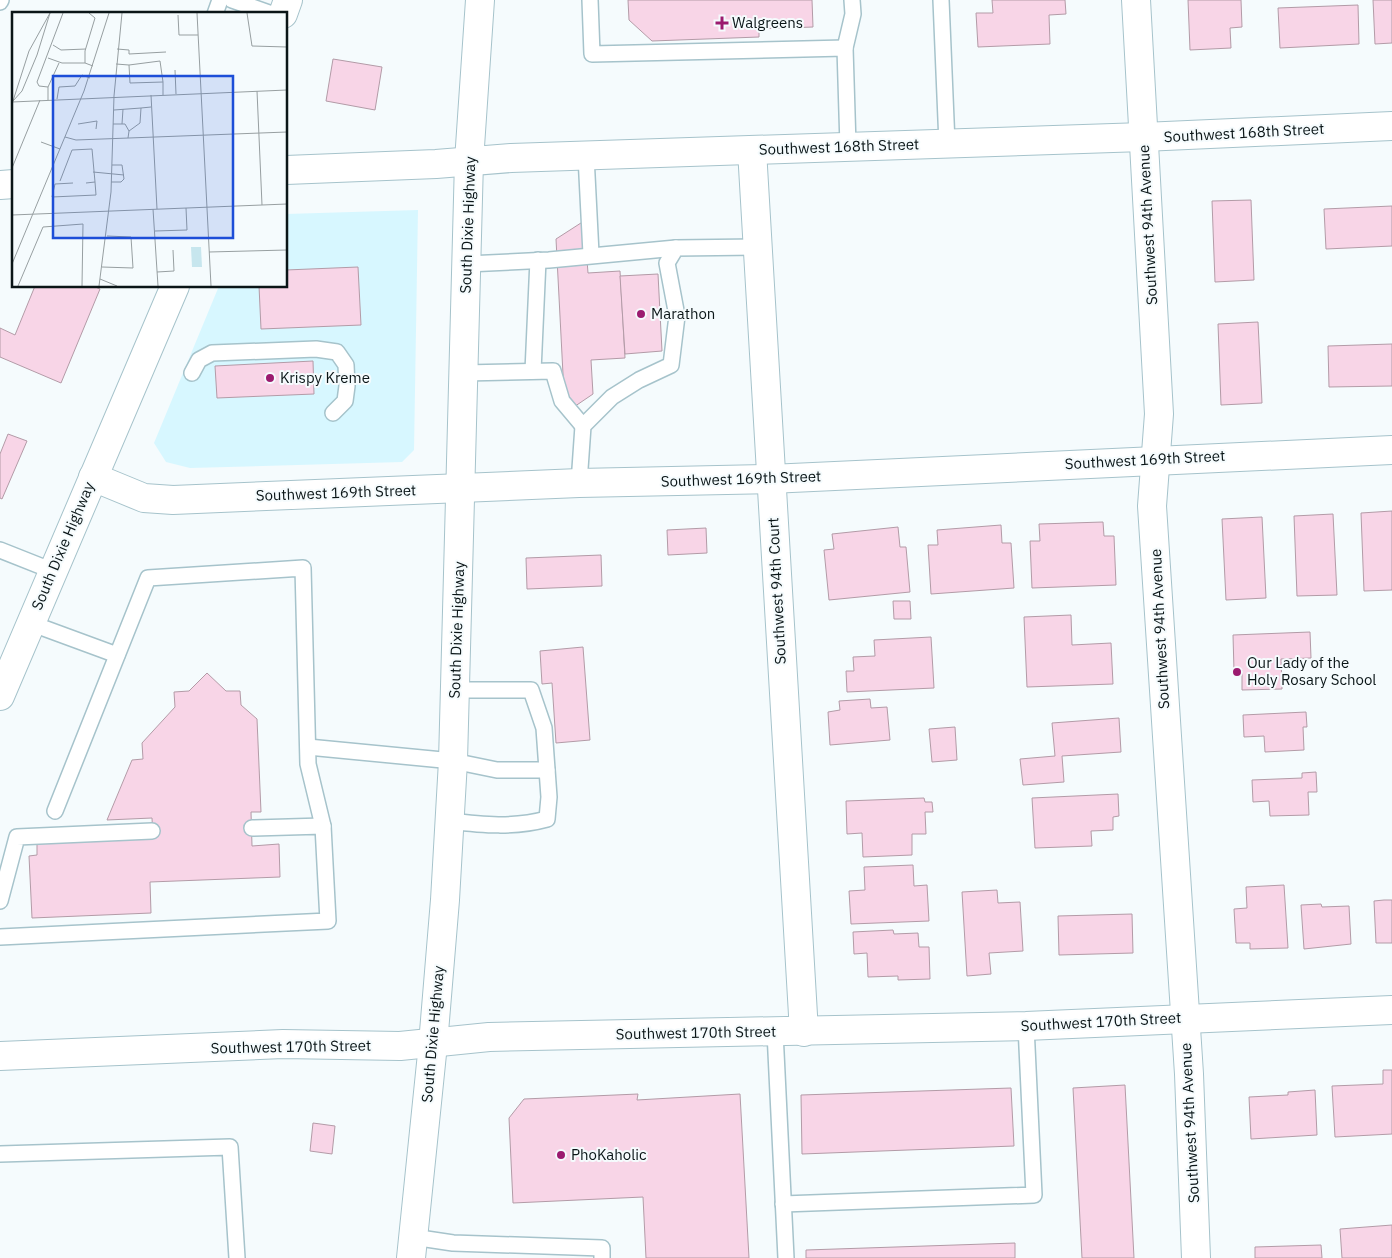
<svg xmlns="http://www.w3.org/2000/svg" width="1392" height="1258" viewBox="0 0 1392 1258" font-family="'IBM Plex Sans',sans-serif">
  <rect width="100%" height="100%" fill="#f5fbfd"/>
  <path fill="#d7f7ff" d="M418 210 414 450 402 462 190 468 166 462 154 443 219 286H286V214Z"/>
  <g fill="#f8d5e7" stroke="#b39ba7">
    <path d="M628 0H812L813 27 759 29V37L652 41 629 20Z"/>
    <path d="M992 0H1065L1066 14 1049 15 1050 44 978 47 976 13H993Z"/>
    <path d="M1188 0H1241L1242 27 1230 28 1231 48 1190 50Z"/>
    <path d="M1373 0H1392V43L1375 44Z"/>
    <path d="M1358 5 1359 44 1280 48 1278 8Z"/>
    <path d="M333 59 382 67 375 110 326 101Z"/>
    <path d="M1251 200 1254 280 1215 282 1212 201Z"/>
    <path d="M1392 206V246L1326 249 1324 209Z"/>
    <path d="M584 221 588 273 620 271 625 358 591 360 593 394 565 413 556 239Z"/>
    <path d="M358 267 361 325 261 329 259 286H286V270Z"/>
    <path d="M658 274 662 351 625 354 620 276Z"/>
    <path d="M35 286H93L100 289 61 383 0 357V328L15 335Z"/>
    <path d="M1258 322 1262 403 1221 405 1218 324Z"/>
    <path d="M1392 344V386L1329 387 1328 346Z"/>
    <path d="M313 361 314 394 217 398 215 366Z"/>
    <path d="M8 434 27 441 2 499 0 498V454Z"/>
    <path d="M1392 511V590L1364 591 1361 513Z"/>
    <path d="M1333 514 1337 595 1297 596 1294 516Z"/>
    <path d="M1262 517 1266 598 1226 600 1222 519Z"/>
    <path d="M1103 522 1104 536H1114L1116 585 1032 588 1030 541H1040L1039 524Z"/>
    <path d="M1001 525 1002 543H1011L1014 588 931 594 928 545H938L937 530Z"/>
    <path d="M898 527 900 547H906L910 592 829 600 824 550 834 549 832 534Z"/>
    <path d="M706 528 707 553 668 555 667 530Z"/>
    <path d="M601 555 602 586 527 589 526 558Z"/>
    <path d="M893 601H910L911 619H894Z"/>
    <path d="M1071 615 1072 645 1111 643 1113 684 1027 687 1024 617Z"/>
    <path d="M1310 632 1311 658 1281 659 1282 689 1242 690V670L1234 671 1233 635Z"/>
    <path d="M931 637 934 688 847 692 846 671H854L853 657 875 656 874 640Z"/>
    <path d="M583 647 590 740 556 743 552 683 542 684 540 651Z"/>
    <path d="M207 673 226 691H240L241 705 257 719 261 812H251L252 846 279 844 280 877 150 882 151 913 32 918 29 856 37 855V843L153 838 152 818 107 820 132 760 143 759 142 743 175 707 174 692 189 691Z"/>
    <path d="M870 699 871 708 887 707 890 740 830 745 828 712 840 710 839 701Z"/>
    <path d="M1306 712 1307 727H1303L1304 750 1265 752 1264 736 1244 737 1243 715Z"/>
    <path d="M1119 718 1121 752 1062 756 1064 782 1023 785 1020 759 1055 756 1052 723Z"/>
    <path d="M955 727 957 760 932 762 929 729Z"/>
    <path d="M1316 772 1317 792H1308L1309 815 1270 816 1269 801 1253 802 1252 780 1302 778V773Z"/>
    <path d="M1118 794 1119 816 1113 817V830L1091 831 1092 846 1035 848 1032 798Z"/>
    <path d="M924 798 925 802H932L933 812H925L926 834H912V855L863 857 862 833 847 834 846 801Z"/>
    <path d="M913 865 914 886 927 885 929 921 851 924 849 891 865 890 864 867Z"/>
    <path d="M1284 885 1288 948 1250 949V943H1236L1234 909 1247 908 1246 887Z"/>
    <path d="M997 890 998 903 1020 902 1023 951 989 953 991 974 967 976 962 892Z"/>
    <path d="M1384 900H1392V943H1376L1374 901Z"/>
    <path d="M1321 904 1322 907 1349 906 1351 944 1304 949 1301 905Z"/>
    <path d="M1132 914 1133 953 1059 955 1058 916Z"/>
    <path d="M893 930 894 934 918 933 919 947H929L930 979 898 980V976L868 977 867 953 854 954 853 932Z"/>
    <path d="M1383 1070H1392V1134L1335 1137 1332 1086 1383 1084Z"/>
    <path d="M1125 1085 1134 1258H1082L1073 1088Z"/>
    <path d="M1011 1088 1014 1146 802 1154 801 1095Z"/>
    <path d="M1315 1090 1317 1135 1251 1139 1249 1097 1288 1095V1092Z"/>
    <path d="M638 1094 637 1100 740 1094 749 1258H646L643 1197 513 1203 509 1118 524 1099Z"/>
    <path d="M313 1123 335 1126 332 1154 310 1151Z"/>
    <path d="M1392 1225V1258H1342L1340 1229Z"/>
    <path d="M1015 1243V1258H806V1250Z"/>
    <path d="M1321 1245 1322 1258H1255V1247Z"/>
  </g>
  <g fill="none" stroke-linecap="round" stroke-linejoin="round">
    <g stroke="#a6c3cb" stroke-width="18">
      <g id="service">
        <path d="M232 0 272 14"/>
        <path d="M590 0 592 54 845 48 848 146"/>
        <path d="M941 0 947 144"/>
        <path d="M0 2 1 0"/>
        <path d="M215 14 220 0"/>
        <path d="M845 48 853 14 852 0"/>
        <path d="M586 156 591 254"/>
        <path d="M467 264 549 260 676 248"/>
        <path d="M533 371 538 260"/>
        <path d="M192 373 199 360 212 353 316 349 337 352 346 365 347 386 345 401 333 413"/>
        <path d="M464 373 553 371 562 401 583 426"/>
        <path d="M579 483 583 426 612 397 639 380 671 365 677 316 667 263 676 248 757 247"/>
        <path d="M0 550 53 571"/>
        <path d="M30 623 117 655"/>
        <path d="M308 747 453 761 497 770H547"/>
        <path d="M55 811 148 578 303 568 308 764 323 826"/>
        <path d="M449 821C483 825 514 828 547 819L549 797 544 728 531 690H455"/>
        <path d="M0 901 17 837 152 831"/>
        <path d="M0 937 328 921 323 826 252 828"/>
        <path d="M775 1032 786 1258"/>
        <path d="M0 1154 230 1147 237 1258"/>
        <path d="M783 1204 1034 1195 1026 1026"/>
        <path d="M413 1237 453 1243 602 1248V1258"/>
      </g>
    </g>
    <g stroke="#a6c3cb" stroke-width="30">
      <g id="minor">
        <path d="M1136 0 1159 414 1152 506 1189 1074 1196 1258"/>
        <path d="M752 150 804 1032"/>
        <path d="M93 477 144 498 173 500 579 483 770 479 1392 450"/>
        <path d="M0 1056 283 1044 400 1046 489 1037 1026 1026 1392 1010"/>
      </g>
    </g>
    <g stroke="#a6c3cb" stroke-width="30">
      <g id="tertiary">
        <path d="M286 170 436 164 511 158 1143 137 1392 126"/>
        <path d="M0 185 14 184"/>
      </g>
    </g>
    <g stroke="#a6c3cb" stroke-width="30">
      <g id="trunk">
        <path d="M283 14 288 0"/>
        <path d="M0 696 175 286"/>
        <path d="M411 1258 433 1044 445 900 453 761 469 161 480 0"/>
      </g>
    </g>
    <use href="#service" stroke="#fff" stroke-width="15"/>
    <use href="#minor" stroke="#fff" stroke-width="28"/>
    <use href="#tertiary" stroke="#fff" stroke-width="28"/>
    <use href="#trunk" stroke="#fff" stroke-width="28"/>
  </g>
  <g fill="#9b1a6f" stroke="#f5fbfd" stroke-width="2">
    <path d="M719.5 15.5h5v5h5v5h-5v5h-5v-5h-5v-5h5z"/>
    <circle cx="641" cy="314" r="5"/>
    <circle cx="270" cy="378" r="5"/>
    <circle cx="1237" cy="672" r="5"/>
    <circle cx="561" cy="1155" r="5"/>
  </g>
  <g text-anchor="middle" stroke-width="4" stroke-linejoin="round" paint-order="stroke">
    <g font-size="15" fill="#0a1517" stroke="#f5fbfd" text-anchor="start">
      <text x="732" y="28">Walgreens</text>
      <text x="651" y="319">Marathon</text>
      <text x="280" y="383">Krispy Kreme</text>
      <text x="1247" y="668">Our Lady of the<tspan x="1247" dy="17">Holy Rosary School</tspan></text>
      <text x="571" y="1160">PhoKaholic</text>
    </g>
    <g font-size="15" fill="#0a1517" stroke="#f5fbfd">
      <text transform="translate(1244 133) rotate(-3)" y="5">Southwest 168th Street</text>
      <text transform="translate(839 147) rotate(-2)" y="5">Southwest 168th Street</text>
      <text transform="translate(468 225) rotate(-88)" y="5">South Dixie Highway</text>
      <text transform="translate(1148 225) rotate(-93)" y="5">Southwest 94th Avenue</text>
      <text transform="translate(1145 460) rotate(-3)" y="5">Southwest 169th Street</text>
      <text transform="translate(741 479) rotate(-2)" y="5">Southwest 169th Street</text>
      <text transform="translate(336 493) rotate(-2)" y="5">Southwest 169th Street</text>
      <text transform="translate(63 546) rotate(-67)" y="5">South Dixie Highway</text>
      <text transform="translate(777 591) rotate(-93)" y="5">Southwest 94th Court</text>
      <text transform="translate(1160 629) rotate(-93)" y="5">Southwest 94th Avenue</text>
      <text transform="translate(457 630) rotate(-88)" y="5">South Dixie Highway</text>
      <text transform="translate(1101 1022) rotate(-3)" y="5">Southwest 170th Street</text>
      <text transform="translate(696 1033) rotate(-1)" y="5">Southwest 170th Street</text>
      <text transform="translate(433 1034) rotate(-85)" y="5">South Dixie Highway</text>
      <text transform="translate(291 1047) rotate(-1)" y="5">Southwest 170th Street</text>
      <text transform="translate(1190 1123) rotate(-93)" y="5">Southwest 94th Avenue</text>
    </g>
  </g>
  <g transform="translate(12 12)">
    <rect width="275" height="275" fill="#f5fbfd"/>
    <path d="M179 235H189L190 255H180Z" fill="#c7e6ee"/>
    <path fill="none" stroke="#979fa1" stroke-width="1" d="M77 1 83 6 73 39V51L81 54M185 1 199 274M235 1 240 34 275 35M166 3 167 23H186M41 33 49 38 74 37M105 37 117 38V42L154 40M36 46 50 51H73M104 52 117 53 118 71 151 70V83M117 53 148 49 151 70M163 58 164 82M36 75 47 51M245 79 250 193M139 83 145 197M45 87 47 75 63 74 70 63 78 66M36 88V75L27 74 25 70 51 1M1 89 10 79 25 43 38 1M0 90 275 78M0 92 17 39 38 1M102 98 129 96M66 112 85 109 84 117M101 112H113L117 119M110 112 111 97M53 125 64 128 275 120M116 126 117 119 128 111 129 96 139 95M29 130 48 137M0 156 28 88M81 160 112 163M48 169 60 138 80 137 83 170M99 170H109L112 167 110 153H100M61 171 43 172 40 185 84 183 83 170 74 171M141 197 146 274M0 203 275 192M143 219 175 218 174 196M197 240 275 238M0 252 72 79 97 1M90 255 121 256 119 225 95 224M145 260 162 259 161 238M88 267 105 274M6 274 31 215 71 212 70 274M87 274 99 180 102 84 110 1"/>
    <path fill="#1d4ed8" fill-opacity="0.15" stroke="#1d4ed8" stroke-width="2.5" d="M41 64H221V226H41Z"/>
    <rect width="275" height="275" fill="none" stroke="#0a1517" stroke-width="2.5"/>
  </g>
</svg>
